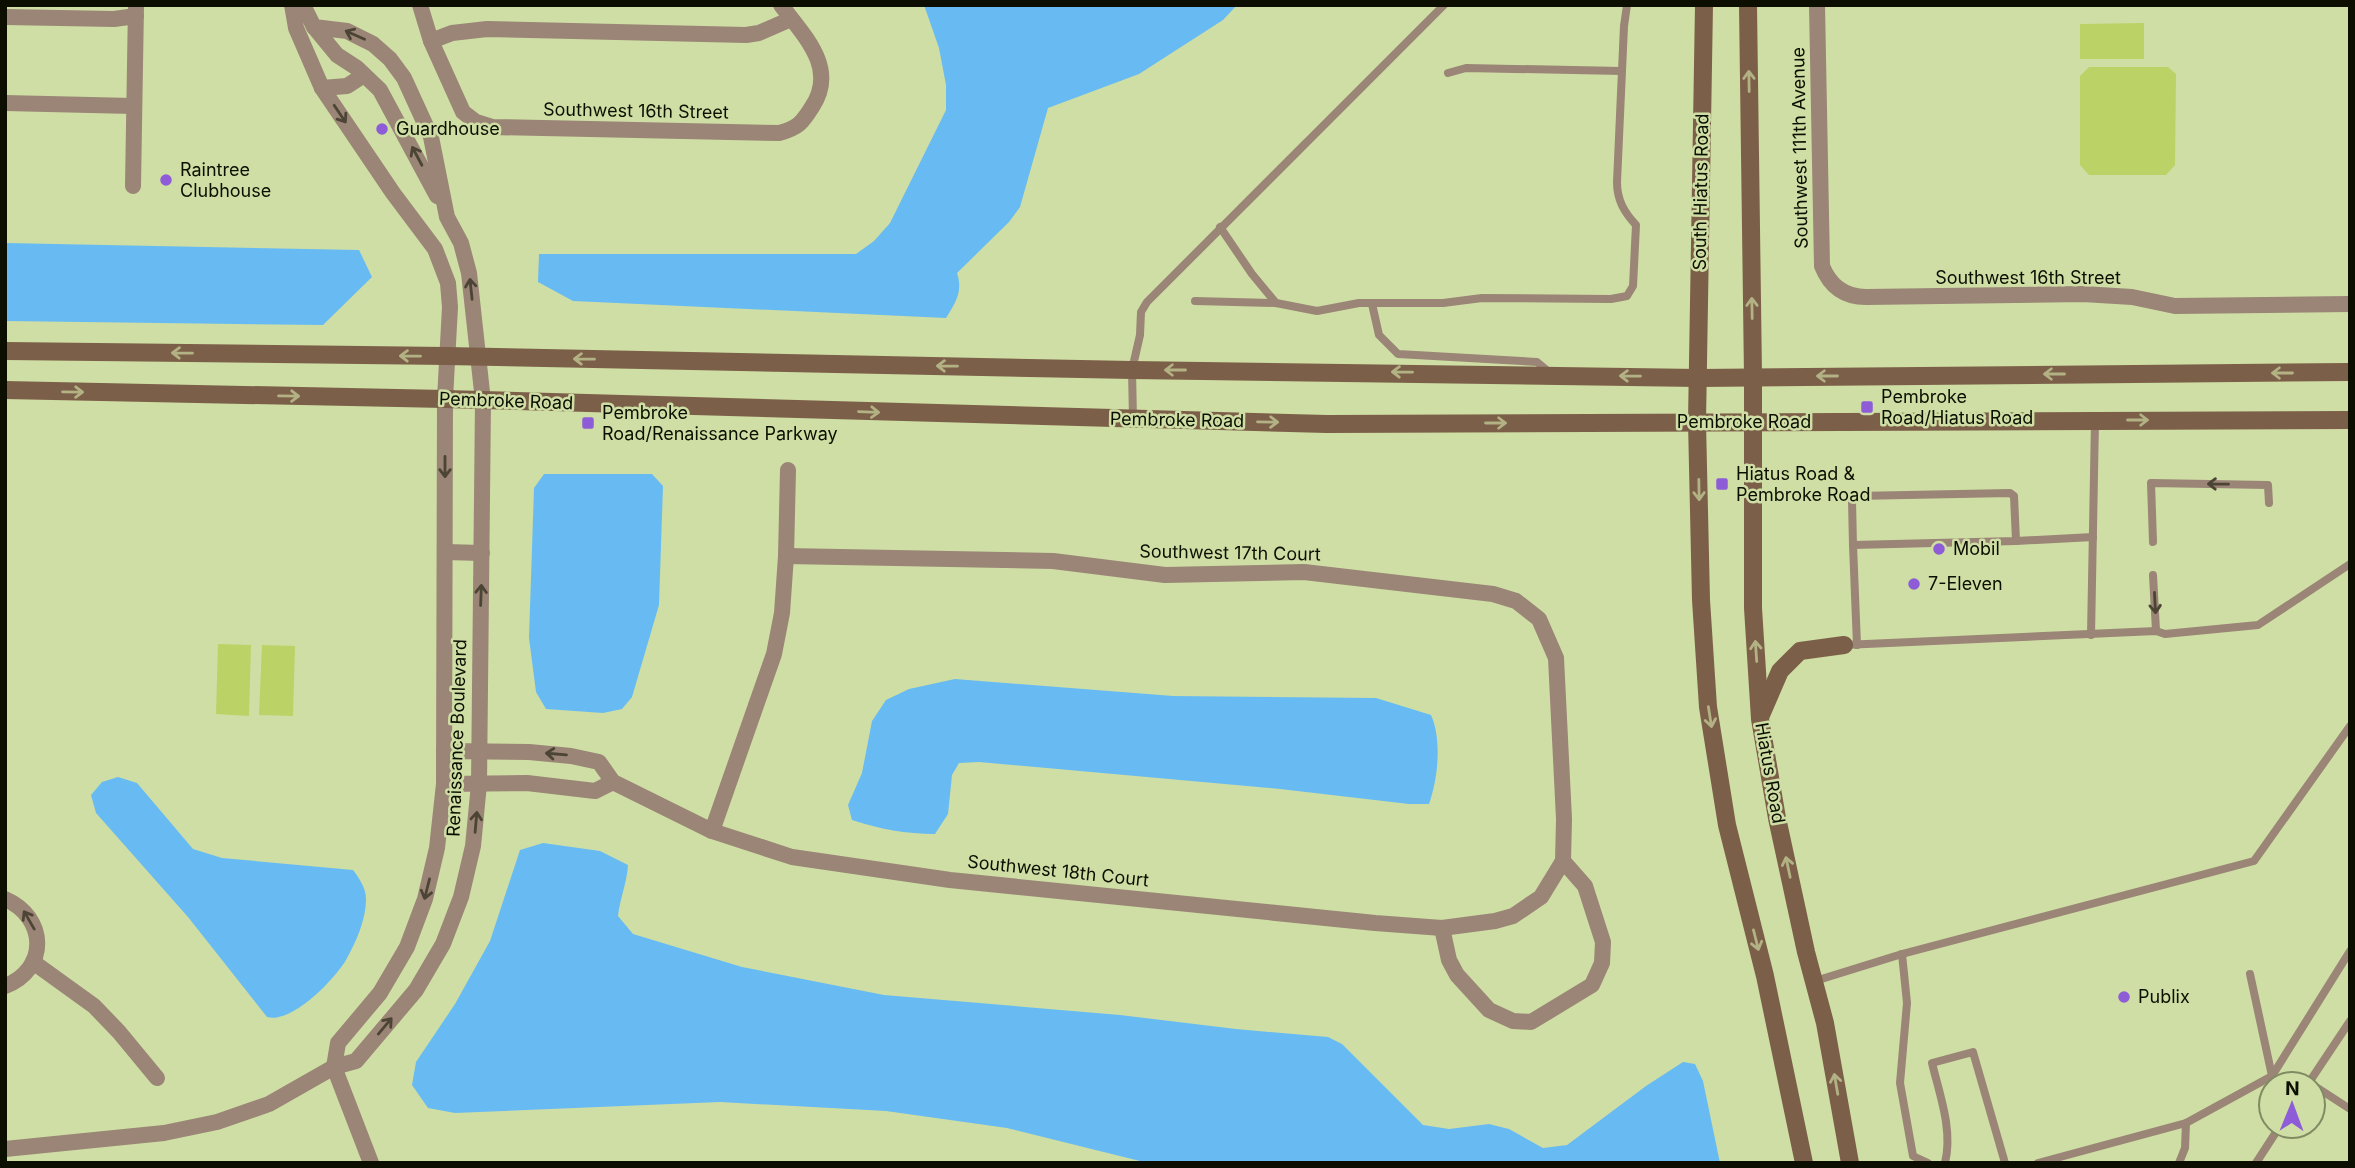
<svg xmlns="http://www.w3.org/2000/svg" width="2355" height="1168" viewBox="0 0 2355 1168" font-family="Inter,sans-serif">
  <rect width="100%" height="100%" fill="#cfdea5"/>
  <g fill="#bbd267">
    <path d="M2144 23V59H2080V24Z"/>
    <path d="M2089 67H2168L2176 74 2175 165 2166 175H2089L2080 165V76Z"/>
    <path d="M218 644 251 645 249 716 216 714Z"/>
    <path d="M262 645 295 646 293 716 259 715Z"/>
  </g>
  <g fill="#67bbf2">
    <path d="M924 5H1237L1223 20 1139 74 1048 108 1020 207 1009 222 957 273C963 291 956 302 946 318L573 301 538 282 539 254H856L874 241 890 223 946 110V85L939 48Z"/>
    <path d="M5 243 359 250 372 277 323 325 5 321Z"/>
    <path d="M544 474H652L663 486 659 605 632 697 622 709 603 713 546 709 536 692 529 638 534 488Z"/>
    <path d="M955 679 1173 696 1376 698 1431 715C1442 739 1438 779 1429 804H1409L1280 789 979 762 959 763 952 775 948 814 935 834C906 834 880 829 852 820L848 805 862 773 872 721 886 700 909 689Z"/>
    <path d="M118 777 137 783 193 849 222 858 353 870C359 878 366 888 366 899 366 920 356 942 346 960 334 980 292 1024 267 1017L188 917 96 813 91 795 102 782Z"/>
    <path d="M543 843 600 851 628 865C627 883 620 898 618 916L633 934 742 967 884 995 1120 1015 1236 1029 1328 1037 1342 1044 1423 1125 1449 1129 1489 1124 1509 1129 1543 1148 1567 1145 1646 1086 1683 1062 1695 1064 1703 1081 1720 1163H1148L1007 1128 886 1111 720 1102 455 1113 428 1108 412 1085 416 1062 455 1004 490 941 520 850Z"/>
  </g>
  <g fill="none" stroke-linecap="round" stroke-linejoin="round">
    <g stroke="#9a8576" stroke-width="8">
      <path d="M1448 73 1466 68 1622 71"/>
      <path d="M1220 227 1252 274 1276 303"/>
      <path d="M1195 301 1276 303 1317 311 1359 303H1443L1482 298 1611 299 1627 296 1633 286 1636 225C1624 212 1617 200 1617 182L1624 26 1627 5"/>
      <path d="M1372 304 1379 335 1398 354 1537 362 1549 372"/>
      <path d="M1133 419 1132 370 1140 335 1141 312 1147 302 1444 5"/>
      <path d="M2153 542 2151 483 2268 485 2269 503"/>
      <path d="M1853 545 1852 501 1855 496 2010 493 2014 496 2016 541"/>
      <path d="M2153 575 2156 631"/>
      <path d="M2091 635 2095 421"/>
      <path d="M1844 645 2156 631 2165 634 2258 625 2350 564"/>
      <path d="M1857 645 1853 545 2016 541 2093 537"/>
      <path d="M1902 954 1907 1003 1900 1083 1913 1156 1928 1163"/>
      <path d="M1815 981 1902 954 2254 861 2350 726"/>
      <path d="M2272 1076 2350 951"/>
      <path d="M2308 1084 2350 1021"/>
      <path d="M2313 1085 2350 1109"/>
      <path d="M2186 1123 2272 1076 2250 974"/>
      <path d="M1945 1163C1953 1130 1940 1096 1932 1063L1973 1052 2005 1163"/>
      <path d="M2038 1163 2186 1123 2185 1148 2179 1163"/>
      <path d="M2256 1163 2280 1126"/>
    </g>
    <g stroke="#9a8576" stroke-width="16">
      <path d="M292 5 296 28 322 88 393 193 435 249 448 283 450 307 445 399 444 784 437 848 425 899 407 947 380 993 338 1043 334 1067"/>
      <path d="M420 5 431 41 463 112 476 122 492 127 779 133C798 128 802 123 812 107 838 68 804 36 781 5"/>
      <path d="M1817 5 1822 266C1830 286 1844 297 1866 297L2083 294 2132 297 2175 306 2350 304"/>
      <path d="M5 17 114 19 136 16"/>
      <path d="M314 27 337 55 357 68 380 90 437 196"/>
      <path d="M431 41 452 33 487 29 746 35 759 33 791 19"/>
      <path d="M322 88 347 86 364 75"/>
      <path d="M5 103 133 106"/>
      <path d="M133 186 136 5"/>
      <path d="M445 552 482 553"/>
      <path d="M444 751 529 752 571 756 599 762 613 782 712 831 792 857 950 880 1375 923 1442 928 1495 921 1513 916 1541 897 1563 861 1564 819 1556 658 1539 619 1516 601 1493 594 1304 572 1165 575 1053 561 786 556"/>
      <path d="M444 784 527 783 595 791 613 782"/>
      <path d="M712 831 774 654 782 613 786 556 788 470"/>
      <path d="M5 899C47 917 49 969 5 986"/>
      <path d="M1442 928 1449 960 1457 975 1489 1010 1513 1021 1531 1022 1592 985 1602 963 1603 942 1585 886 1563 861"/>
      <path d="M33 962 94 1006 119 1032 157 1078"/>
      <path d="M334 1067 371 1163"/>
      <path d="M5 1149 164 1133 217 1122 269 1104 334 1067 356 1061 416 990 443 944 461 897 473 846 479 784 483 401 469 273 461 243 447 217 431 137 404 78 390 59 373 44 347 31 314 27 303 5"/>
    </g>
    <g stroke="#7c5f48" stroke-width="18">
      <path d="M1704 5 1697 422 1701 600 1708 707 1727 825 1765 976 1804 1163"/>
      <path d="M1748 5 1753 376V608L1760 719 1777 818 1806 952 1825 1023 1850 1163"/>
      <path d="M5 351 447 356 1132 370 1698 378 2350 372"/>
      <path d="M5 390 445 399 1327 424 2350 420"/>
      <path d="M1761 715 1780 671 1800 651 1844 645"/>
    </g>
  </g>
  <defs><path id="oneway-shaft" d="M-6 0H5M1.5-3L5.5 0L1.5 3" fill="none" stroke-width="1.6" stroke-linecap="round" stroke-linejoin="round" transform="scale(1.75)"/></defs>
  <g stroke="#4c4435">
    <use href="#oneway-shaft" transform="translate(355 35) rotate(-156)"/>
    <use href="#oneway-shaft" transform="translate(340 114) rotate(56)"/>
    <use href="#oneway-shaft" transform="translate(417 156) rotate(-118)"/>
    <use href="#oneway-shaft" transform="translate(471 289) rotate(-96)"/>
    <use href="#oneway-shaft" transform="translate(445 467) rotate(90)"/>
    <use href="#oneway-shaft" transform="translate(2218 484) rotate(-179)"/>
    <use href="#oneway-shaft" transform="translate(481 595) rotate(-88)"/>
    <use href="#oneway-shaft" transform="translate(2155 603) rotate(87)"/>
    <use href="#oneway-shaft" transform="translate(556 754) rotate(-175)"/>
    <use href="#oneway-shaft" transform="translate(476 822) rotate(-85)"/>
    <use href="#oneway-shaft" transform="translate(427 889) rotate(104)"/>
    <use href="#oneway-shaft" transform="translate(29 920) rotate(-120)"/>
    <use href="#oneway-shaft" transform="translate(385 1026) rotate(-50)"/>
  </g>
  <g stroke="#b2b284">
    <use href="#oneway-shaft" transform="translate(1749 81) rotate(-91)"/>
    <use href="#oneway-shaft" transform="translate(1752 308) rotate(-91)"/>
    <use href="#oneway-shaft" transform="translate(182 353) rotate(-179)"/>
    <use href="#oneway-shaft" transform="translate(410 356) rotate(-179)"/>
    <use href="#oneway-shaft" transform="translate(584 359) rotate(-179)"/>
    <use href="#oneway-shaft" transform="translate(947 366) rotate(-179)"/>
    <use href="#oneway-shaft" transform="translate(1175 370) rotate(-180)"/>
    <use href="#oneway-shaft" transform="translate(1402 372) rotate(-179)"/>
    <use href="#oneway-shaft" transform="translate(2282 373) rotate(180)"/>
    <use href="#oneway-shaft" transform="translate(2054 374) rotate(180)"/>
    <use href="#oneway-shaft" transform="translate(1630 376) rotate(-179)"/>
    <use href="#oneway-shaft" transform="translate(1827 376) rotate(180)"/>
    <use href="#oneway-shaft" transform="translate(73 392) rotate(1)"/>
    <use href="#oneway-shaft" transform="translate(289 396) rotate(1)"/>
    <use href="#oneway-shaft" transform="translate(869 412) rotate(2)"/>
    <use href="#oneway-shaft" transform="translate(2138 420)"/>
    <use href="#oneway-shaft" transform="translate(1268 422) rotate(1)"/>
    <use href="#oneway-shaft" transform="translate(1496 423)"/>
    <use href="#oneway-shaft" transform="translate(1699 490) rotate(89)"/>
    <use href="#oneway-shaft" transform="translate(1756 651) rotate(-94)"/>
    <use href="#oneway-shaft" transform="translate(1710 717) rotate(81)"/>
    <use href="#oneway-shaft" transform="translate(1788 867) rotate(-102)"/>
    <use href="#oneway-shaft" transform="translate(1756 940) rotate(76)"/>
    <use href="#oneway-shaft" transform="translate(1836 1084) rotate(-100)"/>
  </g>
  <g fill="#8d5cd6" stroke="#cfdea5" stroke-width="2.5">
    <circle cx="382" cy="129" r="7"/>
    <circle cx="166" cy="180" r="7"/>
    <rect x="1860" y="400" width="14" height="14" rx="3.5"/>
    <rect x="581" y="416" width="14" height="14" rx="3.5"/>
    <rect x="1715" y="477" width="14" height="14" rx="3.5"/>
    <circle cx="1939" cy="549" r="7"/>
    <circle cx="1914" cy="584" r="7"/>
    <circle cx="2124" cy="997" r="7"/>
  </g>
  <g text-anchor="middle" stroke-width="5" stroke-linejoin="round" paint-order="stroke">
    <g font-size="18" fill="#0c0f00" stroke="#cfdea5">
      <text transform="translate(636 111) rotate(1)" y="6">Southwest 16th Street</text>
      <text transform="translate(1800 148) rotate(-91)" y="6">Southwest 111th Avenue</text>
      <text transform="translate(1701 192) rotate(-89)" y="6">South Hiatus Road</text>
      <text x="2028" y="284">Southwest 16th Street</text>
      <text transform="translate(506 401) rotate(2)" y="6">Pembroke Road</text>
      <text transform="translate(1177 420) rotate(1)" y="6">Pembroke Road</text>
      <text x="1744" y="428">Pembroke Road</text>
      <text transform="translate(1230 553) rotate(1)" y="6">Southwest 17th Court</text>
      <text transform="translate(457 738) rotate(-88)" y="6">Renaissance Boulevard</text>
      <text transform="translate(1770 773) rotate(80)" y="6">Hiatus Road</text>
      <text transform="translate(1058 871) rotate(6)" y="6">Southwest 18th Court</text>
    </g>
    <g font-size="18" fill="#0c0f00" stroke="#cfdea5" text-anchor="start">
      <text x="396" y="135">Guardhouse</text>
      <text x="180" y="176">Raintree<tspan x="180" dy="21">Clubhouse</tspan></text>
      <text x="1881" y="403">Pembroke<tspan x="1881" dy="21">Road/Hiatus Road</tspan></text>
      <text x="602" y="419">Pembroke<tspan x="602" dy="21">Road/Renaissance Parkway</tspan></text>
      <text x="1736" y="480">Hiatus Road &amp;<tspan x="1736" dy="21">Pembroke Road</tspan></text>
      <text x="1953" y="555">Mobil</text>
      <text x="1928" y="590">7-Eleven</text>
      <text x="2138" y="1003">Publix</text>
    </g>
  </g>
  <rect width="2355" height="1168" fill="none" stroke="#0c0f00" stroke-width="14"/>
  <g transform="translate(2292 1105) rotate(1)"><circle r="33" fill="#cfdea5" stroke="#818b63" stroke-width="2"/>
  <path d="M0-5L12 26L0 18L-12 26Z" fill="#8d5cd6"/>
  <text y="-10" font-size="19" font-weight="bold" text-anchor="middle" fill="#0c0f00">N</text>
  </g>
</svg>
